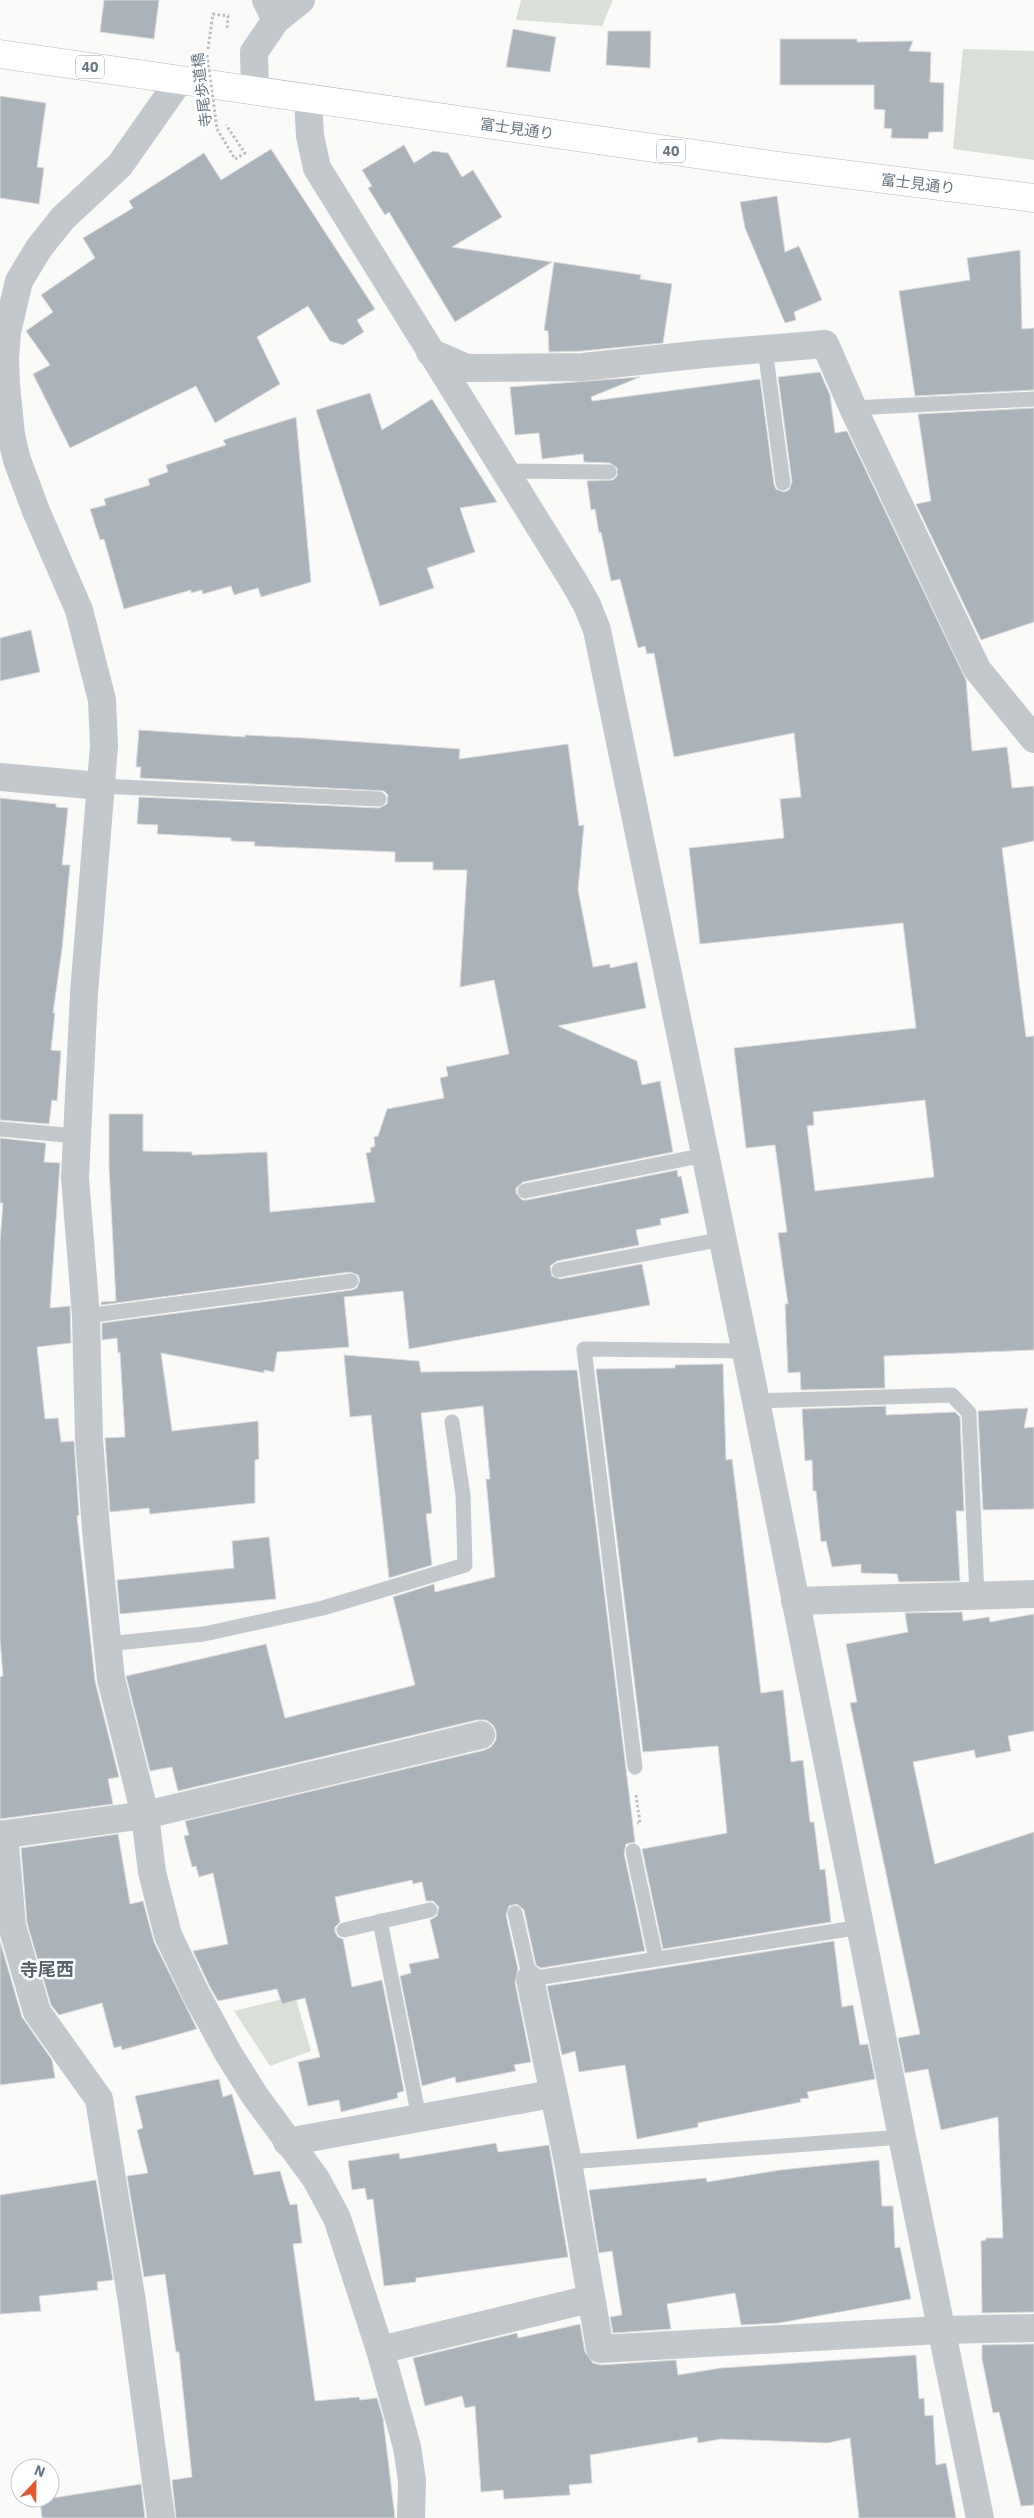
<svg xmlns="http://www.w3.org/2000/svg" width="1034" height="2518" viewBox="0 0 1034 2518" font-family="'IBM Plex Sans','Noto Sans JP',sans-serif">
  <rect width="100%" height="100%" fill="#fafaf8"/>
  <g fill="#dadfd7">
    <path d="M521 0H613L602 26 516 20Z"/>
    <path d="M963 49 1034 51V160L953 149Z"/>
    <path d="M295 1996 311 2051 270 2066 234 2011Z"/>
  </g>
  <g fill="#aab3b9" stroke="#dcdcda" fill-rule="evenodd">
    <path d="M104 0H159L154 39 100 32Z"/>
    <path d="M513 29 556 37 550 72 506 67Z"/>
    <path d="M608 31H651L650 68 606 65Z"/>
    <path d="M780 39H857V42L913 41 909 51 931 52 930 82 944 83 943 132H929L928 139 891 138 892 129 884 128 885 110 874 109V85H780Z"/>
    <path d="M0 96 46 103 37 167 44 168 39 204 0 198Z"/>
    <path d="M404 145 414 163 433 151 448 153 462 177 473 170 502 217 452 247 552 262 455 322 389 212 385 215 368 188 372 186 362 170Z"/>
    <path d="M271 149 375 309 357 320 364 332 343 345 330 341 308 306 257 337 280 384 215 423 196 386 70 448 33 374 50 365 26 331 53 312 41 295 95 258 83 238 133 208 129 201 204 153 221 180Z"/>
    <path d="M777 196 785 252 799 246 822 300 794 312 796 320 785 323 745 228 740 202Z"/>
    <path d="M1020 250 1022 329 1034 328V390L915 396 899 291 970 280 967 258Z"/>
    <path d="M554 262 641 275 640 279 672 284 663 343 582 351 549 352 548 331 544 330Z"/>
    <path d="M820 372 830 395 835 433 847 431 966 680 972 751 1007 747 1012 788 1034 786V841L1002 848 1026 1037 1034 1036V1350L884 1356 885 1388 801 1390 800 1372 788 1373 785 1304H788L778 1233 787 1232 775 1145 746 1148 734 1048 916 1028 903 923 700 944 689 848 784 838 780 799 801 797 794 733 674 757 654 653 647 654 645 646 638 648 620 579 611 581 601 532 599 533 595 509 591 510 587 481 613 480 617 476V468L610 463 584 462 583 454 542 459 539 433 515 435 510 387 640 377 591 397 592 401 760 379 774 484 776 489 784 492 789 490 792 482 778 377ZM925 1100 934 1177 815 1191 807 1126 814 1125 813 1112Z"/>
    <path d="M370 393 382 430 432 399 497 502 460 508 475 552 427 568 434 588 380 606 316 410Z"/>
    <path d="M1034 408V622L981 640 916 504 931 501 918 414Z"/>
    <path d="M296 417 311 582 261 597 258 588 234 595 231 586 203 594 202 590 191 593V590L124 609 104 539 100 540 90 509 106 505 104 499 150 485 148 479 168 472 166 465 226 445 223 440Z"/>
    <path d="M31 630 40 672 0 681V638Z"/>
    <path d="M139 730 245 737V735L304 738 460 749 459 759 568 744 579 826 584 825 578 890 593 967 610 964V968L637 962 646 1008 558 1026 637 1061 642 1085 660 1081 673 1152 523 1182 516 1188V1193L522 1200H527L677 1170 678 1177 681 1176 689 1213 660 1219 661 1225 636 1230 639 1245 557 1261 550 1266 552 1276 560 1279 642 1264 650 1305 409 1349 403 1291 344 1297 349 1347 277 1352 274 1372 264 1370V1373L161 1353 172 1431 258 1421 259 1459 255 1460V1503L150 1514 149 1508 110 1512 105 1438 125 1437 120 1352 118 1353 117 1338 102 1340V1323L352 1290 357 1288 360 1280 358 1275 350 1272 101 1305V1302L116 1301 109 1167V1114H143V1151L192 1152V1155L267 1152 270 1212 375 1202 366 1153 371 1152 370 1148 375 1146 374 1137 378 1136 387 1109 444 1098 440 1078 448 1076 446 1067 509 1054 494 980 460 987 467 870H433V862H395V852L254 846 255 842 231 841V838L157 834 158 825 137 824 139 797 379 808 387 804 388 795 384 791 140 778 141 767H136Z"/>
    <path d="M0 798 56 804V807L68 808 62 865H70L62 949 53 1013H55L51 1050 61 1051 57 1101 52 1100 49 1124 0 1120Z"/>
    <path d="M0 1138 46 1143 44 1162 60 1163 50 1308 70 1306 71 1343 37 1347 45 1419 58 1418 61 1442 74 1441 79 1515 77 1516 95 1681 119 1777 108 1779 113 1804 0 1819V1677L3 1676 0 1640V1242L3 1203H0Z"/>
    <path d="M344 1355 419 1361 421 1372 577 1370 635 1842 626 1844 624 1853 645 1951 541 1968 536 1965 524 1910 517 1904 509 1906 506 1915 518 1969 515 1982 531 2062 514 2065 516 2071 456 2083 455 2077 422 2086 400 1976 411 1973 409 1964 439 1958 430 1920 437 1916 439 1907 433 1901H426L422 1882 413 1884 412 1880 335 1897 340 1922 335 1927V1932L338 1937 343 1939 352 1987 382 1980 404 2091 397 2093 398 2098 341 2112 339 2100 308 2106 298 2062 320 2057 305 1998 282 2004 277 1989 218 2001 210 1987 193 1951 228 1944 213 1873 199 1877 196 1866 192 1867 184 1836 189 1835 185 1821 485 1750 491 1747 496 1740V1731L493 1725 486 1720H477L178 1791 172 1767 150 1771 126 1676 266 1644 285 1718 415 1685 393 1597 434 1584 435 1592 495 1577 486 1479H490L483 1406 421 1413 432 1513 426 1514 432 1565 389 1578 371 1415 350 1417Z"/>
    <path d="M723 1364 726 1460 732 1459 761 1693 783 1690 791 1762 803 1760 810 1822H814L820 1870 825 1869 831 1922 663 1949 642 1849 727 1833 718 1746 643 1752 596 1369 675 1368V1365Z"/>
    <path d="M886 1406V1415L955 1412 960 1417 964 1511H956L960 1581 899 1582 897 1574 861 1573V1564L832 1567 826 1541 821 1542 816 1491H813L812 1460 805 1461 802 1409Z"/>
    <path d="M1028 1408 1024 1428 1034 1427V1509L983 1510 978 1411Z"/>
    <path d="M269 1537 276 1599 120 1614 117 1580 234 1568 232 1541Z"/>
    <path d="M962 1612 963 1621 989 1617 990 1622 1034 1614V1731L1008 1736 1011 1751 976 1758 974 1750 913 1762 935 1864 1034 1832V2312L982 2313 981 2241 986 2240V2238H1003L998 2117 941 2130 928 2069 905 2073 898 2038 920 2034 850 1703 857 1702 846 1644 908 1632 905 1613Z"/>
    <path d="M118 1834 130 1904 143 1901 154 1942 197 2029 122 2050 121 2046 114 2048 102 2003 59 2015 51 2005 27 1923 21 1848Z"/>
    <path d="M0 1941 22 2017 52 2060 55 2078 0 2085Z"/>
    <path d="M834 1941 842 2007 853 2005 860 2045 868 2044 875 2079 807 2092 809 2098 800 2099 801 2102 698 2123V2127L637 2139 625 2065 579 2072 575 2051 562 2055 547 1986Z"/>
    <path d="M219 2079 223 2097 232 2094 254 2175 280 2171 290 2205 297 2204 302 2243 293 2244 315 2401 359 2397 360 2400 377 2398 383 2418 395 2518H176L172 2480 192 2477 179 2352H176L165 2274 144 2277 127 2176 148 2173 137 2130 143 2128 135 2096Z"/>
    <path d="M496 2143 498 2152 549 2145 568 2257 416 2278V2282L384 2286 373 2199 367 2200 365 2188 352 2190 348 2161 399 2153 400 2159Z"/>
    <path d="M879 2160 882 2206H893L895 2248 900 2247 911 2299 779 2323 741 2325 735 2293 667 2304 671 2329 613 2333 610 2317 622 2315 612 2251 599 2253 589 2190 706 2178 707 2182 780 2170Z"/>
    <path d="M96 2180 113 2280 97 2282 98 2290 39 2296 41 2311 0 2314V2195Z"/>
    <path d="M580 2324 585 2352 593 2363 601 2365 676 2360 678 2375 721 2368 916 2355 919 2399 924 2398 925 2416 933 2415 936 2465 946 2463 956 2518H859L850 2438 828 2443 721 2439 698 2443 697 2437 590 2455 592 2483 569 2485 570 2495 504 2499 503 2490 481 2492 475 2406 465 2408 462 2396 425 2406 413 2358 517 2333 518 2338Z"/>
    <path d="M1034 2344V2505L1021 2506 999 2412 993 2413 982 2359V2345Z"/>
    <path d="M141 2484 145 2518H42L40 2500Z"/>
  </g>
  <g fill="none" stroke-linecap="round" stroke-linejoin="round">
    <g stroke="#b5babe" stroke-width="29">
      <path id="primary" d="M0 54 772 165 1034 198"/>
    </g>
    <g stroke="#bbbfc2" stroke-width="3" stroke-dasharray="2.5 2.5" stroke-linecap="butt">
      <path d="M208 49 213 14 228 16 227 28"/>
      <path d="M217 129 235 159 245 153 226 125"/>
      <path d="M636 1795 640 1823H637"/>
    </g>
    <g stroke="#c3c8cc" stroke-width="15">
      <path d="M765 349 783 483"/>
      <path d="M853 408 1034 399"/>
      <path d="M504 471 609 472"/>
      <path d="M100 786 379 799"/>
      <path d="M0 1129 76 1136"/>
      <path d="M525 1191 705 1155"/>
      <path d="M559 1270 723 1239"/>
      <path d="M86 1316 351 1281"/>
      <path d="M756 1401 952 1395 969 1413 977 1596"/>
      <path d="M107 1644 204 1634 323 1608 465 1565 463 1495 452 1422"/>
      <path d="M635 1767 584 1349 745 1351"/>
      <path d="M633 1851 656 1959"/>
      <path d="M515 1913 530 1979 861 1927"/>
      <path d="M380 1921 419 2118"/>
      <path d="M344 1930 430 1910"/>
      <path d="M568 2162 902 2137"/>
    </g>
    <g stroke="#c3c8cc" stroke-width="28">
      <path d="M266 0 276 20"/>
      <path d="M179 81 120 165 63 218 39 248 19 281 7 332 5 358 6 385 11 435 17 460 36 511 79 610 102 700 104 746 84 993 75 1178 86 1316 89 1439 97 1541 111 1679 145 1815 152 1872 168 1935 196 1994 228 2053 255 2096 316 2179 337 2218 380 2350 407 2447 412 2481 411 2518"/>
      <path d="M255 91 254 52 276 20 301 0"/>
      <path d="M430 352 467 368 583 367 704 354 825 344 853 408 977 669 1034 739"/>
      <path d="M0 777 100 786"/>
      <path d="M795 1601 1034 1594"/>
      <path d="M4 1834 12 1926 37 2012 99 2099 132 2302 161 2518"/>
      <path d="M0 1835 145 1815 481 1735"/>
      <path d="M530 1979 568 2162 600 2349 940 2330 1034 2328"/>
      <path d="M287 2142 552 2094"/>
      <path d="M380 2350 590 2299"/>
    </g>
    <path stroke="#c3c8cc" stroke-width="28" d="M308 99 310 136 317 168 574 582 587 605 597 630 756 1401 902 2137 980 2518"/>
    <use href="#primary" stroke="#fff" stroke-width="28"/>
    <path stroke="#bbbfc2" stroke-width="3" stroke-dasharray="2.5 2.5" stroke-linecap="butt" d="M207 55 217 129"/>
  </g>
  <g text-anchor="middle" stroke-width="5" stroke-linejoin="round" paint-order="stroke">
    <g fill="#fff" stroke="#939fa8" stroke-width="1">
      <rect x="76" y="55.5" width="28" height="23" rx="4"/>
      <rect x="657" y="139.5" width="28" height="23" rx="4"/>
    </g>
    <g font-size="14" font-weight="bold" fill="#657683">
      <text x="90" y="72">40</text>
      <text x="671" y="156">40</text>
    </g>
    <g font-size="15" fill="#657683" stroke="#fff">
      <text transform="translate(202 90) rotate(-97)" y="5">寺尾歩道橋</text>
      <text transform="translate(517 129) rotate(8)" y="5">富士見通り</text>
      <text transform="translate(918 184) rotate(7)" y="5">富士見通り</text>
    </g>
    <g font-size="18" font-weight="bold" fill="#57646e" stroke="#fff">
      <text x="47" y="1976">寺尾西</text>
    </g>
  </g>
  <g transform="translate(35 2483) rotate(22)"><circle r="24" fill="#ffffff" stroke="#c1c8cd"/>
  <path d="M0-4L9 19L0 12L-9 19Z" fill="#e4572e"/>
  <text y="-8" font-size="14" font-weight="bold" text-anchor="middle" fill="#657683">N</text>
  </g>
</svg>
